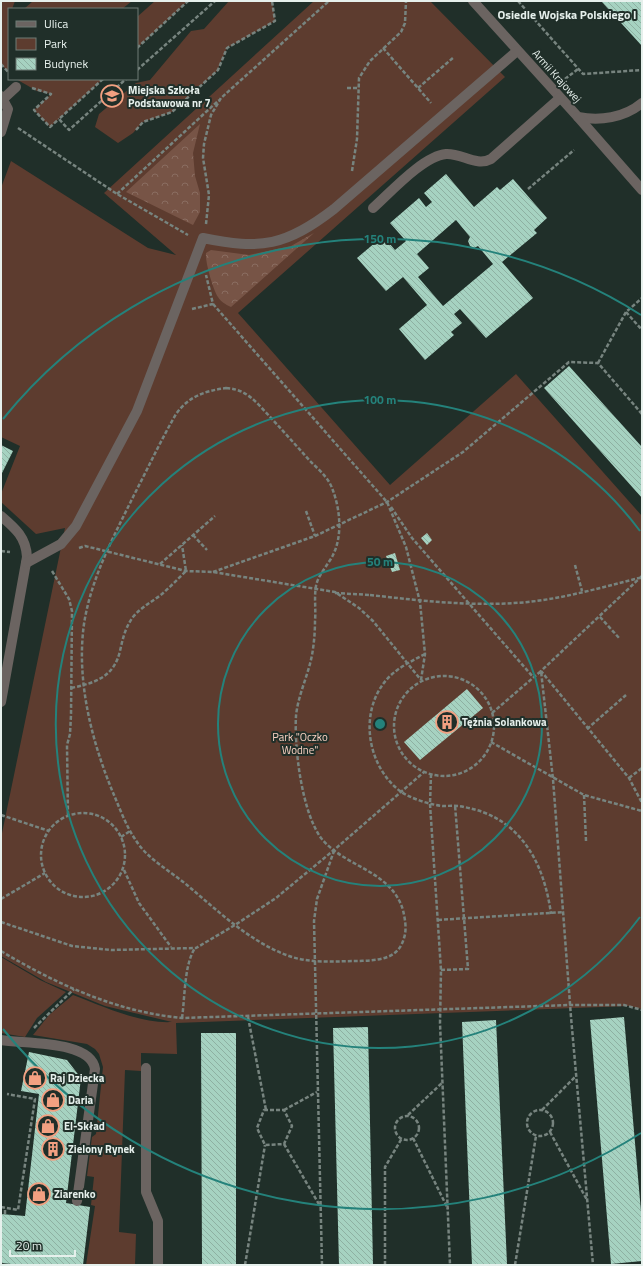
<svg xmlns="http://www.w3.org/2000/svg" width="643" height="1266" viewBox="0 0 643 1266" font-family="'Titillium Web',sans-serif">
  <defs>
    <pattern id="forest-crowns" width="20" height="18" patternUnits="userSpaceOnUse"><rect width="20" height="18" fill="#775446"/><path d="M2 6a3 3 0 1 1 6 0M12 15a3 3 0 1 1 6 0" fill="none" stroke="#8a6d61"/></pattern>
    <pattern id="building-back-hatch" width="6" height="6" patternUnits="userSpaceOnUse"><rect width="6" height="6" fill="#a6d2c1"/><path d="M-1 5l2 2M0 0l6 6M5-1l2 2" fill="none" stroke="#8eb0a2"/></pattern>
  </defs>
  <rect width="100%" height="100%" fill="#202f29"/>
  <g fill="#5d3c2f">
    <path d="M1 1H15L12 9H9V73L1 64Z"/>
    <path d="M33 1H132L122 9H24Z"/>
    <path d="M155 1H188L137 48V17Z"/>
    <path d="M229 1H272L275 21 227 48 217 71 172 112 143 122 133 133 118 143 95 127 99 114 136 83 150 80 191 31 204 29Z"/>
    <path d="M314 1H430L505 77 238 313 390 485 516 374 642 516V1009L629 1006 176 1023 177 1054 141 1053V1071L125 1070 119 1232 136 1234 135 1265H86L95 1206 91 1205 94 1177 87 1176 92 1137 96 1134 103 1067 99 1054 95 1049 87 1044 33 1035 49 1015 73 995C102 1006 141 1024 172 1022L105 1006 46 982 1 956V838L65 528 36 534 1 502V494L20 446 1 437V188L11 161 148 248 176 255 104 193Z"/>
    <path d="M16 79H103L50 127 34 110 51 94 37 91Z"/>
    <path d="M1 957 40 980 66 992 37 1018 25 1037 1 1033Z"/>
  </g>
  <g fill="url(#forest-crowns)">
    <path d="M200 124 193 153 195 176 200 193V212L193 225 126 192Z"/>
    <path d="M314 233 231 307C225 304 221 302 218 297 213 289 205 262 206 253L211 250 249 255 291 246Z"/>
  </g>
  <g fill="url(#building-back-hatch)" fill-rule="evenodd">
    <path d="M601 1H642V46Z"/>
    <path d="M446 174 474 207 497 187 500 190 513 179 547 218 534 230 537 233 502 262 533 298 486 338 460 309 454 314 462 323 451 332 454 335 425 360 399 329 427 305 403 277 386 291 357 258 383 236 395 250 406 241 390 223 419 198 426 207 432 202 424 193ZM456 220 470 237 468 241 470 246 474 248 478 246 493 264 443 306 418 277 429 268 417 254Z"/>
    <path d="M569 366 642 447V498L544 388Z"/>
    <path d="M1 445 13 451 1 475Z"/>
    <path d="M427 533 432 540 427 545 421 538Z"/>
    <path d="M395 553 400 570 392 572 386 556Z"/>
    <path d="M467 689 483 708 420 760 404 742Z"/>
    <path d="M624 1017 642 1223V1261L611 1264 590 1020Z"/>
    <path d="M496 1020 507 1264 472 1265 462 1022Z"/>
    <path d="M368 1027 373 1265H339L333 1028Z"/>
    <path d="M201 1033H236V1265H202Z"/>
    <path d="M29 1052 67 1060 81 1078 66 1203 90 1207 83 1265H22L1 1263V1214L25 1216 39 1094 21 1091Z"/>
  </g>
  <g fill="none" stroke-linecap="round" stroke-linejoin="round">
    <g stroke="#77847f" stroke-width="2.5" stroke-dasharray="4 2" stroke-linecap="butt">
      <path d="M518 1 583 74 642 70"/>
      <path d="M137 48 188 1"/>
      <path d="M383 48 431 103"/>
      <path d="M1 64 9 73"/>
      <path d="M137 70 215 1"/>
      <path d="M103 79 59 119 69 130 126 79"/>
      <path d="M565 79 578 69"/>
      <path d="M32 88 51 94 34 110 50 127 59 119"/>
      <path d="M347 88H357"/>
      <path d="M418 88 454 57"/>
      <path d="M18 128 117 194 188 235"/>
      <path d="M136 130 143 122 172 112 218 70 227 48 275 21 272 1"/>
      <path d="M352 171 357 139 359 78 370 61 401 32 405 23 406 1"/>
      <path d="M528 189 574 150"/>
      <path d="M117 194 219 100"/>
      <path d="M206 224 209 195 203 158 204 144 211 115 221 98 329 1"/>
      <path d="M213 304 387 502 406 547 420 602 425 654 421 680"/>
      <path d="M192 309 213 304 206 275"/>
      <path d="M626 312 642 330"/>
      <path d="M598 363 626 312 642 298"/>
      <path d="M226 388C240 389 248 394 258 404 276 423 293 442 310 461 318 469 328 477 332 488 340 508 343 535 333 555 328 565 318 575 316 586 314 597 316 609 315 621 315 632 314 644 312 655 308 676 298 695 296 716 294 748 302 812 321 838 344 867 391 870 403 910 405 919 407 929 404 938 398 960 378 960 359 961 337 961 311 964 289 956 250 942 218 911 187 885 169 870 147 859 135 839 126 826 120 809 114 795 92 743 76 681 84 624 91 578 114 536 134 495 148 468 161 440 176 414 189 396 205 391 226 388Z"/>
      <path d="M391 507 412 538 533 677"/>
      <path d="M306 511 315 536"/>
      <path d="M193 535 207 550"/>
      <path d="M79 548 85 546 186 571 213 572 335 592 359 608 373 621 421 680"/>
      <path d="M1 551 10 552"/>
      <path d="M160 564 215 516"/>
      <path d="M575 565 582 591"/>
      <path d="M52 571 69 599 72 611 71 715 70 734 67 745 68 816"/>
      <path d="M213 572 315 536 387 502 463 452 569 362 598 363 642 414"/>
      <path d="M642 576 541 671 629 778 642 803"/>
      <path d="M335 593 370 595"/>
      <path d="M370 595C423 601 475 607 528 602 566 598 603 587 639 578"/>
      <path d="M600 617 620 639"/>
      <path d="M425 654C412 661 399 667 389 677 358 709 366 765 400 791 409 798 431 805 443 806 450 806 457 805 464 807 520 817 544 862 551 914"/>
      <circle cx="444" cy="726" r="50"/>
      <path d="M71 688C95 683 114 677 120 651 123 638 125 628 133 617 141 607 152 602 162 594 170 587 178 579 186 571L182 545"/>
      <path d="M492 713 541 671 553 779 571 1017 593 1265"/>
      <path d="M587 729 626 695"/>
      <path d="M491 742 584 795 642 811"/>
      <path d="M431 774 430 804 441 970 440 1023 450 1265"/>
      <path d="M629 778 642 768"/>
      <path d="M584 795 586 841"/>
      <circle cx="83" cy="855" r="42"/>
      <path d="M1 815 49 831"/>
      <path d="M121 837 130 831"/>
      <path d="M124 870 139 903 171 947"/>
      <path d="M1 899 45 873"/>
      <path d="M438 920 564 912"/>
      <path d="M1 922 72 946 111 950 196 948 235 925 276 898 334 850 424 772"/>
      <path d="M1 951C56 984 117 1012 182 1018L570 1005H624L642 1010"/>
      <path d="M441 970 468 969 455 805"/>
      <path d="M248 1017 266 1110"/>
      <path d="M182 1018C185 998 184 965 195 948"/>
      <path d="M34 1028 74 989"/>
      <circle cx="540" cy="1123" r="13"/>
      <path d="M264 1110H284L292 1126 284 1144 265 1145 257 1128Z"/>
      <path d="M284 1110 317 1092"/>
      <path d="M542 1110 576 1076"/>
      <path d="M408 1115 443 1082"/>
      <circle cx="407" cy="1128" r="12"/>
      <path d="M550 1132 587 1200"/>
      <path d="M413 1138 448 1209"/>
      <path d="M284 1144 320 1206"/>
      <path d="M1 1207 18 1210 35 1099 7 1094"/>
      <path d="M5 1214V1208"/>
      <path d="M245 1265 265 1145"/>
      <path d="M322 1265 314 921 317 899 334 851"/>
      <path d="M385 1265V1167L402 1138"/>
      <path d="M515 1265 536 1136"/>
    </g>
    <g stroke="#6b6461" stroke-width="10">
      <path d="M473 1 578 117C600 121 624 118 642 103"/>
      <path d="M1 96 8 109 1 132"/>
      <path d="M3 99 16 87"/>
      <path d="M578 117 642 190"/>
      <path d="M373 208C390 193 423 156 446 154 462 153 476 167 491 159L560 98"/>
      <path d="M1 516C15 528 26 537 27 557L1 702"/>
      <path d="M26 563 61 544 76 526 137 411 203 238C261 250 286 246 334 209L517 51"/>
      <path d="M1 1040C24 1044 91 1040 95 1069L77 1201"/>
      <path d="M146 1068V1192L158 1221V1265"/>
    </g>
  </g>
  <g fill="none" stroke="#24827b" stroke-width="2">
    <circle cx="380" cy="724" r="162"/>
    <path d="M640 917A324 324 0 1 1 640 531"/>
    <path d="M641 1133A485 485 0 0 1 3 1029M3 419A485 485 0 0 1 641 315"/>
  </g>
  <defs>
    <g id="school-ring" transform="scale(1.15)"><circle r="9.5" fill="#202f29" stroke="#f2a081" stroke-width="1.5"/><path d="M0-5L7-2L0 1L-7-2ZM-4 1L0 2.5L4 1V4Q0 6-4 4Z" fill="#f2a081"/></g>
    <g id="building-ring" transform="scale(1.15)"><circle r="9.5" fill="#202f29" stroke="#f2a081" stroke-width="1.5"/><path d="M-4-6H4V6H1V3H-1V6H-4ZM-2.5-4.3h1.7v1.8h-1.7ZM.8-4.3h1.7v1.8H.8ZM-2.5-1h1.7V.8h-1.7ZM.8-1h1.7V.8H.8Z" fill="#f2a081"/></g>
    <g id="shop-ring" transform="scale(1.15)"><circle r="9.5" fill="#202f29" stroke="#f2a081" stroke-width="1.5"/><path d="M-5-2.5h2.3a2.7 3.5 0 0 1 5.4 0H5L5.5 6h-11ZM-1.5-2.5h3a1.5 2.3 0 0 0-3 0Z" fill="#f2a081"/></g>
  </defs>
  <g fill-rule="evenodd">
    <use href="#school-ring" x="112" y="96"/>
    <use href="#building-ring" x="447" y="722"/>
    <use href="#shop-ring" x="35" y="1078"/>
    <use href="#shop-ring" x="53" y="1100"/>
    <use href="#shop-ring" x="48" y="1126"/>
    <use href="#building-ring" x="53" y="1149"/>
    <use href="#shop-ring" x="39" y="1194"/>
  </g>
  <g text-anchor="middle" stroke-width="4" stroke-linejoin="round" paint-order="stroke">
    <g font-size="11" fill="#e6f0ec" stroke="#202f29">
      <text transform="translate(557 76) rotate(48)" y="4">Armii Krajowej</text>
    </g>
    <g font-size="11" font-weight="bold" fill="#e6f0ec" stroke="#202f29" text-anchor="start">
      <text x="128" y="94">Miejska Szkoła<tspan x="128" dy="13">Podstawowa nr 7</tspan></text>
      <text x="462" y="726">Tężnia Solankowa</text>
      <text x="50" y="1082">Raj Dziecka</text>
      <text x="68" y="1104">Daria</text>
      <text x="64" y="1130">El-Skład</text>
      <text x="68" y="1153">Zielony Rynek</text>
      <text x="54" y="1198">Ziarenko</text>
    </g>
    <g font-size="11" fill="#f9d1c2" stroke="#202f29">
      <text x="300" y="741">Park "Oczko<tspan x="300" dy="13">Wodne"</tspan></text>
    </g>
    <g font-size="12" font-weight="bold" fill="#e6f0ec" stroke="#202f29">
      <text x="567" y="19">Osiedle Wojska Polskiego I</text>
    </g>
  </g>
  <circle cx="380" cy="724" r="6" fill="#24827b" stroke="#202f29" stroke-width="2"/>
  <g font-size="12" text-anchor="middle" font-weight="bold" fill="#24827b" stroke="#202f29" stroke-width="4" stroke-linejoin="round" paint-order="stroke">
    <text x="380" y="243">150 m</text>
    <text x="380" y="404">100 m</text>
    <text x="380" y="566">50 m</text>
  </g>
  <rect width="643" height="1266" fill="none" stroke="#e6f0ec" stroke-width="4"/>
  <rect x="8" y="8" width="130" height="72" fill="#202f29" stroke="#6f7c77"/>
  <rect x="16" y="21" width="20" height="6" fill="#6b6461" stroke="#6f7c77"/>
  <text x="44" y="28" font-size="12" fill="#e6f0ec">Ulica</text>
  <rect x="16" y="38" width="20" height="12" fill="#5d3c2f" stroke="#6f7c77"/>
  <text x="44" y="48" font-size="12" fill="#e6f0ec">Park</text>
  <rect x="16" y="58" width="20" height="12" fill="url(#building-back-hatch)" stroke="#6f7c77"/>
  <text x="44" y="68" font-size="12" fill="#e6f0ec">Budynek</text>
  <path d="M10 1250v6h65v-6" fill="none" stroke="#e6f0ec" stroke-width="2"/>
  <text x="16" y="1250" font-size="12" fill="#e6f0ec" stroke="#202f29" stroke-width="3" paint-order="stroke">20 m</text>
</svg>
